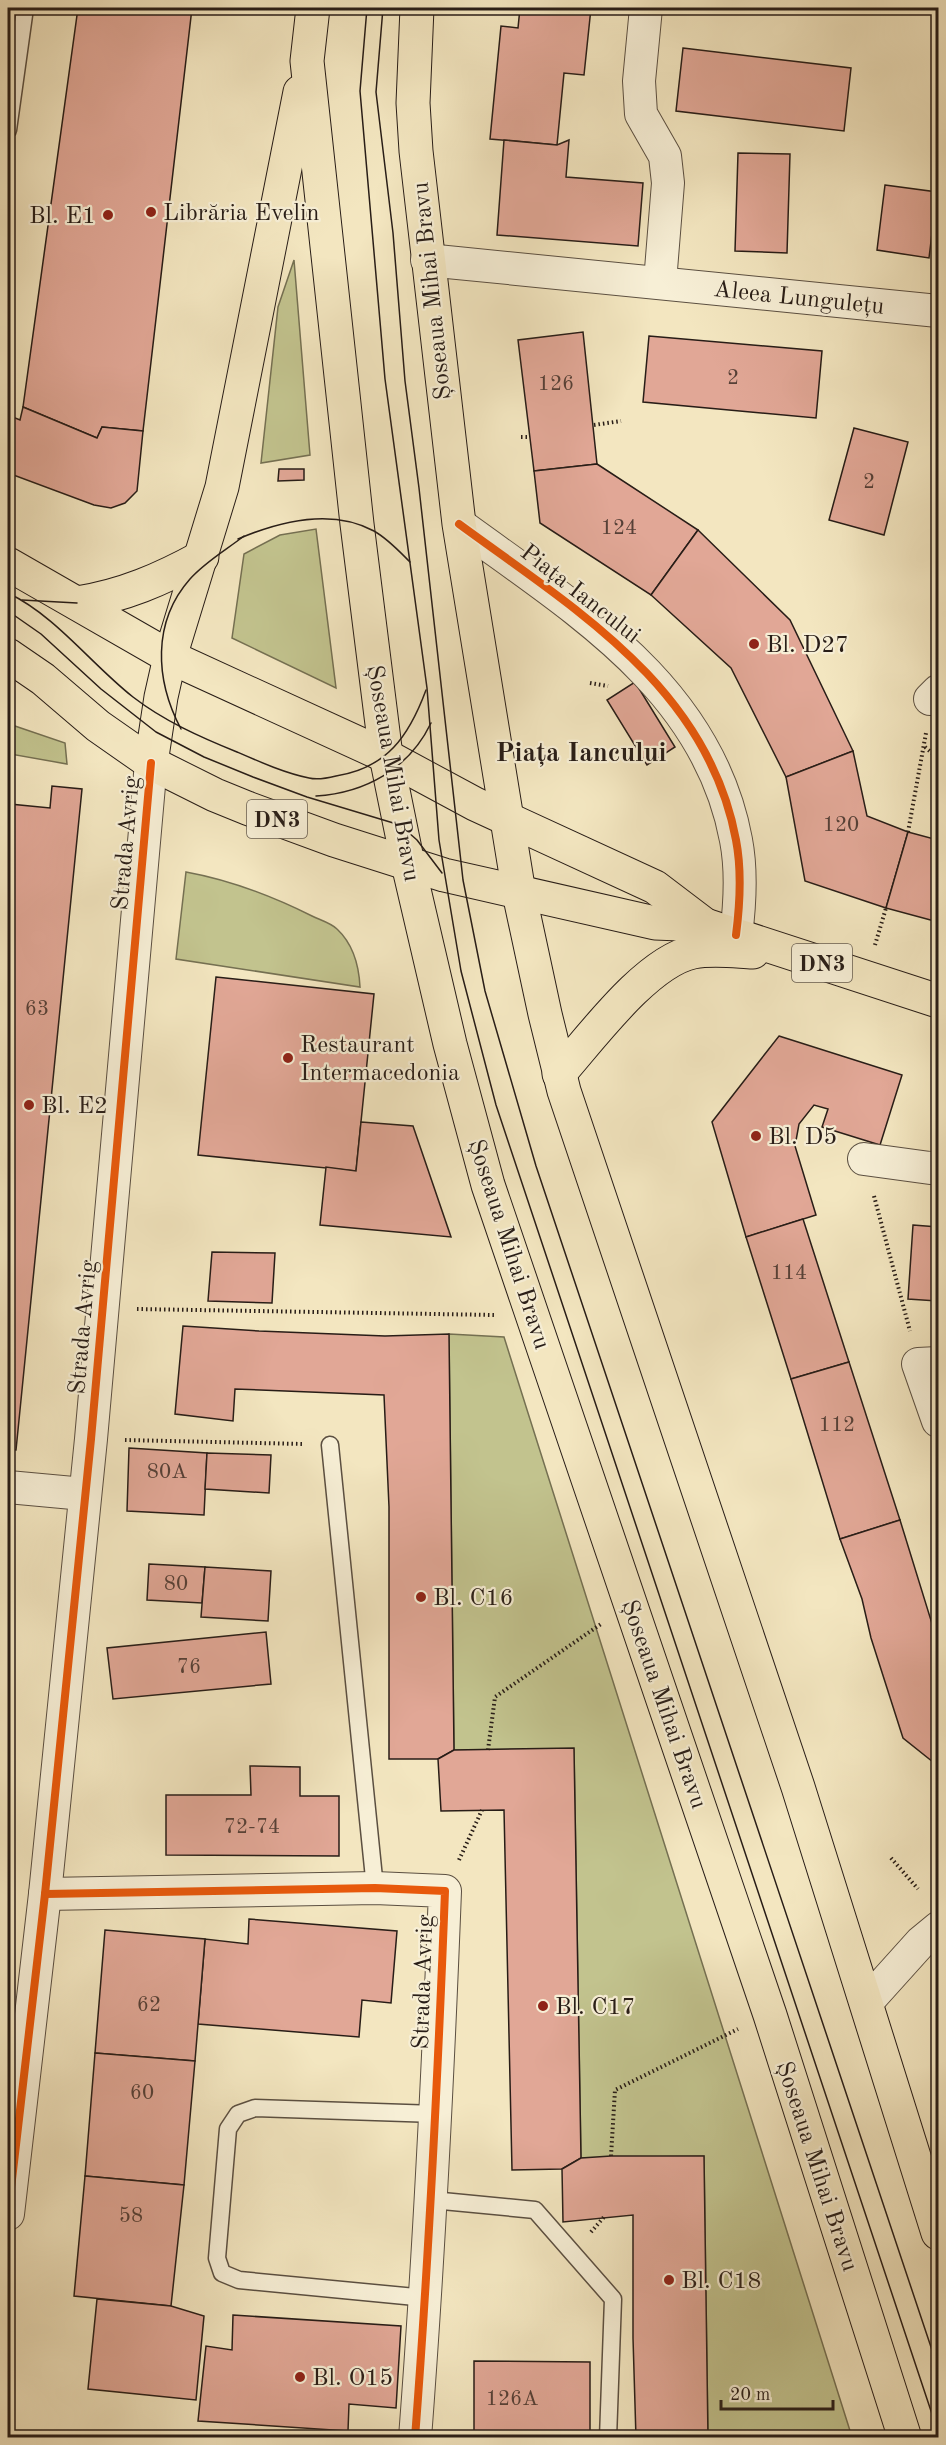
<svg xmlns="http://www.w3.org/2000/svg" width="946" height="2445" viewBox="0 0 946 2445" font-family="'Old Standard TT',serif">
  <rect width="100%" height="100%" fill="#f3e6c0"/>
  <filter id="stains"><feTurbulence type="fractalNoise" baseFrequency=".00333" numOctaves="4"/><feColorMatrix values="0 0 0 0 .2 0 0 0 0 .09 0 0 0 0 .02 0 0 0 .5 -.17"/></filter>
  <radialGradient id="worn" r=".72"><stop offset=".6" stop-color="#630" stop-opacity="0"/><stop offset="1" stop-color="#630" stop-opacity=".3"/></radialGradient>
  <g fill="#c2c38e" stroke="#757052" stroke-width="1.5">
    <path d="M294 260 310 455 261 463 278 307Z"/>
    <path d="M316 529 336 688 232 638 244 554 280 535Z"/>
    <path d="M12 725 65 743 67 764 10 754Z"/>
    <path d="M186 872C230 880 272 896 312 916 320 920 331 923 337 929 353 944 359 966 360 987L176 959Z"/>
    <path d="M449 1334 504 1337 852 2437H708L704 2156 581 2158 574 1749 454 1750Z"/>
  </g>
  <g fill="#e1a796" stroke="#281d17" stroke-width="1.5">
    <path d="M78 8H192L143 431 102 427 97 438 23 407Z"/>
    <path d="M520 8H591L584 75 564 73 557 145 490 139 501 26 518 28Z"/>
    <path d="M683 48 851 68 844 131 676 111Z"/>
    <path d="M504 140 557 145 569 140 566 177 643 183 638 246 497 235Z"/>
    <path d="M738 153 790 154 787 253 735 251Z"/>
    <path d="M885 185 937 192 929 258 877 250Z"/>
    <path d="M583 332 597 464 534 471 518 340Z"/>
    <path d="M649 336 822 351 816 418 643 402Z"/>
    <path d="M23 407 97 438 102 427 143 431 137 491 125 503 111 508 94 505 8 473V415L20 420Z"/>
    <path d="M854 428 908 442 884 535 829 520Z"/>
    <path d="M597 464 698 530 651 595 540 523 534 471Z"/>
    <path d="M279 469H304V480L278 481Z"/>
    <path d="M698 530 790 620 853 751 786 777 731 668 651 595Z"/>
    <path d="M635 682 675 747 647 765 607 700Z"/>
    <path d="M853 751 867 816 908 832 886 908 805 881 786 777Z"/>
    <path d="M8 778 13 779 10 804 50 808 52 786 82 789 16 1450 8 1449Z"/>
    <path d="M908 832 938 840V922L886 908Z"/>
    <path d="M216 977 374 994 356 1171 198 1155Z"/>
    <path d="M779 1036 902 1075 880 1145 822 1127 828 1109 814 1105 799 1124 795 1146 816 1215 746 1237 712 1122Z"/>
    <path d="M361 1122 413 1126 451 1237 320 1225 326 1167 356 1171Z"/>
    <path d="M803 1219 849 1362 791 1379 746 1237Z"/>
    <path d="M913 1225 938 1227 937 1301 908 1299Z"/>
    <path d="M212 1252 275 1253 272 1303 208 1301Z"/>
    <path d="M183 1326 259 1331 385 1336 449 1334 454 1750 438 1759H389V1507L384 1395 235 1389 233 1421 175 1414Z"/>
    <path d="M849 1362 900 1520 840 1539 791 1379Z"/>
    <path d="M129 1448 207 1453 204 1515 127 1511Z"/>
    <path d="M207 1453 271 1455 269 1493 205 1489Z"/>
    <path d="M900 1520 938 1643V1766L903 1738 871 1638 862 1599 840 1539Z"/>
    <path d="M149 1564 205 1567 202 1603 147 1600Z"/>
    <path d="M205 1567 271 1571 268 1621 201 1617Z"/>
    <path d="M266 1632 271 1684 113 1699 107 1648Z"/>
    <path d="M574 1748 581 2158 562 2169 512 2170 504 1810 441 1811 438 1759 454 1750Z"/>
    <path d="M250 1766 300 1767V1796H339V1856L166 1855V1795H251Z"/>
    <path d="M249 1919 397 1931 391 2003 362 2000 359 2037 198 2024 205 1939 248 1944Z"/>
    <path d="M105 1930 205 1939 195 2061 95 2053Z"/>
    <path d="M95 2053 195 2061 184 2185 85 2176Z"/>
    <path d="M611 2156H704L708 2438H636L633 2338V2215L563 2222 562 2169 581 2158Z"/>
    <path d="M85 2176 184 2185 171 2306 74 2296Z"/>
    <path d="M97 2299 171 2306 204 2316 196 2400 88 2389Z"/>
    <path d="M233 2315 401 2326 396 2408 349 2404 348 2431 198 2421 206 2346 232 2350Z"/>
    <path d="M474 2361 590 2362V2438H474Z"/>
  </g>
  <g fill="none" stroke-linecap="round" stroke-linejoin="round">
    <g stroke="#5b4f41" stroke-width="19">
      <g id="service">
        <path d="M8 130 25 8"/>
        <path d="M330 1445 375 1888"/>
        <path d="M432 2200 535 2210 613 2299 608 2438"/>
        <path d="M426 2298 239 2280 222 2273 217 2258 228 2129 238 2114 255 2108 436 2114"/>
      </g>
    </g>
    <g stroke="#5b4f41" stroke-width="34">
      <g id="minor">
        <path d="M646 8 639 81 641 114 665 156 668 183 660 282"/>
        <path d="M427 260 938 311"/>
        <path d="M459 524C575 609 708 688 736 840 742 871 740 904 736 935"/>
        <path d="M930 699 938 691"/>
        <path d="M864 1159 930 1168 938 1167"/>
        <path d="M938 1363 918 1364 938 1421"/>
        <path d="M8 1487 84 1494"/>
        <path d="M45 1894 375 1888 445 1891C438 2073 429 2255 415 2438"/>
        <path d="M867 2002 921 1942 938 1928"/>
        <path d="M8 2214 45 1894 91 1439 151 763"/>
      </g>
    </g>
    <g stroke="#281d17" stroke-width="35">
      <g id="primary">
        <path d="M313 8 307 61 357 524 386 756 408 864 450 1044 488 1185 770 2015 905 2438"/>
        <path d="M417 8 413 103 416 151 459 524 519 893 545 1014 564 1091 798 1787 938 2233"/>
        <path d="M8 564 170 657 386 756 475 804 655 887 705 925"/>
        <path d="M77 603C123 596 162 579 202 557"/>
        <path d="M8 655 43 679 98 726 151 763 215 795 247 808 334 840 444 875 655 923 705 925 938 1001"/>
        <path d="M151 763 161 697 170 657 222 487 300 92"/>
        <path d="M559 1074C591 1038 646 962 693 952 712 948 734 951 753 952"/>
      </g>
    </g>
    <g stroke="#281d17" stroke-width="4" stroke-dasharray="1.5 3" stroke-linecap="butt">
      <path d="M594 425 621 421"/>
      <path d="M521 437H530"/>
      <path d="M590 683 608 686"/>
      <path d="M925 747 938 758"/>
      <path d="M908 832 926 733"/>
      <path d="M875 945 886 908"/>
      <path d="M874 1196 910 1331"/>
      <path d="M137 1309 495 1315"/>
      <path d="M125 1440 303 1444"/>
      <path d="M488 1750 495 1697 601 1624"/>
      <path d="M891 1858 918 1889"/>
      <path d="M459 1860 482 1810"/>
      <path d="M611 2156 615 2090 738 2029"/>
      <path d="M591 2232 604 2217"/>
    </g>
    <use href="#service" stroke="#f7efd6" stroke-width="16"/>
    <use href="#minor" stroke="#f7efd6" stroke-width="32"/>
    <use href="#primary" stroke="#f3e6c0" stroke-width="33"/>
    <g stroke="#281d17" stroke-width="1.5">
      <path d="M367 8 360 91 385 379 427 688 439 840 461 971 496 1105 938 2432"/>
      <path d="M383 8 376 92 393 233 405 381 419 488 463 880 485 991 536 1166 938 2368"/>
      <path d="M238 539C280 521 332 508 374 531 388 539 399 551 410 562"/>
      <path d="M8 593C56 616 91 664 133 697 164 721 200 737 237 752 260 762 285 773 309 778 317 780 328 778 336 776 387 768 409 736 426 690"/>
      <path d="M22 600 77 603"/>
      <path d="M8 611 41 634 101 689 156 732 204 757 253 777 307 797 400 825 417 840 442 873"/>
      <path d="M181 729C155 680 152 622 190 579 205 562 226 550 244 536"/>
      <path d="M316 796C365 793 409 769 431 723"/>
    </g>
    <g stroke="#f7efd6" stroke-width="11">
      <g id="cycleway">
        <path d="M459 524C575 609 708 688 736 840 742 871 740 904 736 935"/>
        <path d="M45 1894 375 1888 445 1891C438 2073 429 2255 415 2438"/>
        <path d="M8 2214 45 1894 91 1439 151 763"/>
      </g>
    </g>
    <use href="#cycleway" stroke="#e8590c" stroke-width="8"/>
  </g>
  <g fill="#8f2418" stroke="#f7efd6" stroke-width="2">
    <circle cx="151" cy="212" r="6"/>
    <circle cx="108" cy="215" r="6"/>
    <circle cx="754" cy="644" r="6"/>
    <circle cx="288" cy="1058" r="6"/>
    <circle cx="29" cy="1105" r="6"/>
    <circle cx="756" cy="1136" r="6"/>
    <circle cx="421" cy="1597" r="6"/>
    <circle cx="543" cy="2006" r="6"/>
    <circle cx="669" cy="2280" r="6"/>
    <circle cx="300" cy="2377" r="6"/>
  </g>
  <g text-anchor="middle" stroke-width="4.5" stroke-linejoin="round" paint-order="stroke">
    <g font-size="21" fill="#564037">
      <text x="733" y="384">2</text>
      <text x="556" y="390">126</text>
      <text x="869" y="488">2</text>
      <text x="619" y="534">124</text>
      <text x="841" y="831">120</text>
      <text x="37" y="1015">63</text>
      <text x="789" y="1279">114</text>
      <text x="837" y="1431">112</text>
      <text x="167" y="1478">80A</text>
      <text x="176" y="1590">80</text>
      <text x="189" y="1673">76</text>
      <text x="252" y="1833">72-74</text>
      <text x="149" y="2011">62</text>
      <text x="142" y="2099">60</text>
      <text x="131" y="2222">58</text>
      <text x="512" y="2405">126A</text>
    </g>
    <g fill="#f7efd6" stroke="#665c50" stroke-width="1.5">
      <rect x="247" y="800" width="60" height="38" rx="4.5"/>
      <rect x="792" y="944" width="60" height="38" rx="4.5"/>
    </g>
    <g font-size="22" font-weight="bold" fill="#281d17">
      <text x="277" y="827">DN3</text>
      <text x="822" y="971">DN3</text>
    </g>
    <g font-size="24" fill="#281d17" stroke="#f7efd6" text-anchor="start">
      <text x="163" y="220">Librăria Evelin</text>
      <text x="96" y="223" text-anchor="end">Bl. E1</text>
      <text x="766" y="652">Bl. D27</text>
      <text x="300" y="1052">Restaurant<tspan x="300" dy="28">Intermacedonia</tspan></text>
      <text x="41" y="1113">Bl. E2</text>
      <text x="768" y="1144">Bl. D5</text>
      <text x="433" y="1605">Bl. C16</text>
      <text x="555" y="2014">Bl. C17</text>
      <text x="681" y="2288">Bl. C18</text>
      <text x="312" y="2385">Bl. O15</text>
    </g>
    <g font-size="24" fill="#281d17" stroke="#f7efd6">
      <text transform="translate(431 291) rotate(-96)" y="8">Șoseaua Mihai Bravu</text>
      <text transform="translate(799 297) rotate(6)" y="8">Aleea Lungulețu</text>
      <text transform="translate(581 593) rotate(38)" y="8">Piața Iancului</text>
      <text transform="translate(394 773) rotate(80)" y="8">Șoseaua Mihai Bravu</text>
      <text transform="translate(125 843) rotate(-85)" y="8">Strada Avrig</text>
      <text transform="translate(510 1244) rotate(72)" y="8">Șoseaua Mihai Bravu</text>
      <text transform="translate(82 1327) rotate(-85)" y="8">Strada Avrig</text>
      <text transform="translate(665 1704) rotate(71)" y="8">Șoseaua Mihai Bravu</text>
      <text transform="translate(422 1982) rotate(-88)" y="8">Strada Avrig</text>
      <text transform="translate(818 2166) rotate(72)" y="8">Șoseaua Mihai Bravu</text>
    </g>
    <g font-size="27" font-weight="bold" fill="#281d17" stroke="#f7efd6">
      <text x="581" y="761">Piața Iancului</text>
    </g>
  </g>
  <rect width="946" height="2445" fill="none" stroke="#f3e6c0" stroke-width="30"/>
  <rect x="9" y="9" width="928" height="2427" fill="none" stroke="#281d17" stroke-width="3"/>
  <rect x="15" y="15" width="916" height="2415" fill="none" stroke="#281d17" stroke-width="1.5"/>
  <path d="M721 2400v9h112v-9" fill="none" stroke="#281d17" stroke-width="3"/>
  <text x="730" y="2400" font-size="18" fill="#281d17" stroke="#f7efd6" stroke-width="4.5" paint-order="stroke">20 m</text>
  <rect width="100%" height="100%" filter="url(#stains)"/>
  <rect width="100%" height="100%" fill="url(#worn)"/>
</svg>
